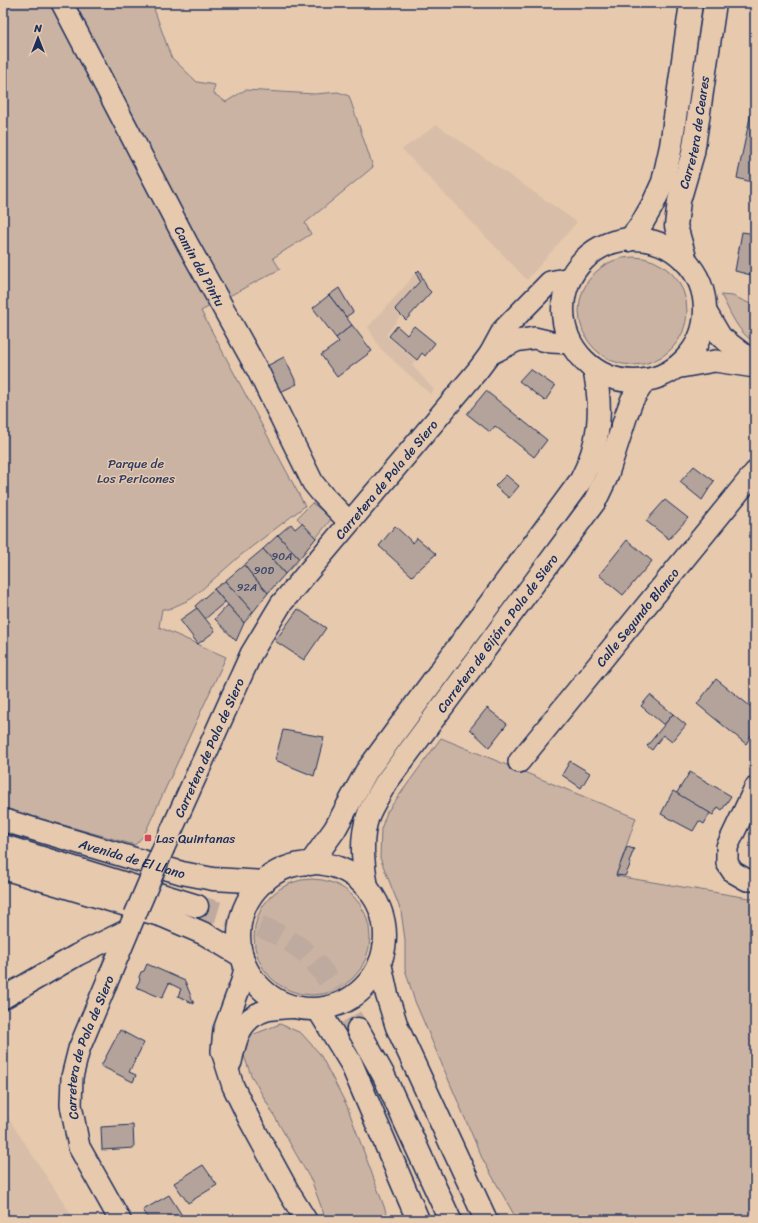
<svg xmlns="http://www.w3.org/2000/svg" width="758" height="1223" viewBox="0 0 758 1223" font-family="Sriracha,sans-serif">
  <rect width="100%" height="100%" fill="#e7c9ae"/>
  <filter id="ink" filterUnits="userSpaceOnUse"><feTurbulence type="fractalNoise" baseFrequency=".025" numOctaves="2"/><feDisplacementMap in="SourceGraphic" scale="8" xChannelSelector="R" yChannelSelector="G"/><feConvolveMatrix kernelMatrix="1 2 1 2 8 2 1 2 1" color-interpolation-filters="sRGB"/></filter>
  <g filter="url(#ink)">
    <g fill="#d8bea8">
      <path d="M437 125 577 222 527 280 402 149Z"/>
      <path d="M419 270 427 288 431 292 406 320 401 315 386 335 415 360 412 365 434 390 430 394 380 348 368 327 408 283 412 276Z"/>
      <path d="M3 1110 75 1220H3Z"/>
    </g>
    <g fill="#cab3a2" stroke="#727180">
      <path d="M3 3H152L171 57 197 82 215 85 213 93 226 102 245 90 315 94 338 92 349 96 373 167 305 223 311 234 273 258 280 269 201 311 305 506 241 555 191 599 169 609H162L159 627 226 657 144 835 135 845 3 808Z"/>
      <circle cx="633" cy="311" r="54"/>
      <path d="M721 295 733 296 755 306V342C738 334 730 311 721 295Z"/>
      <path d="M312 503 332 518 316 538 297 518Z"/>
      <path d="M441 738 636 818 616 876 755 899V1220H517L482 1158 414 999 405 969V940L401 911 380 858 381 829 387 812Z"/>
      <circle cx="312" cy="937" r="58"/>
      <path d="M280 1024 301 1033 320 1054 347 1106 389 1220H326L312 1182 251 1075 243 1053 252 1035Z"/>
    </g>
    <g fill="#b4a39a" stroke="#1b2f5e">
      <path d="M755 94V183L737 178Z"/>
      <path d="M742 232 755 234V276L735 271Z"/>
      <path d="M419 270 427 288 431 292 406 320 395 309 420 281 416 273Z"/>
      <path d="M339 288 353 312 346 317 329 295Z"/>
      <path d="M329 295 352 325 336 338 313 308Z"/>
      <path d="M352 325 372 351 337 377 321 355 339 342 336 338Z"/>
      <path d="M397 326 407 335 414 326 435 343 425 356 422 353 417 360 389 336Z"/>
      <path d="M284 357 297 384 278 393 265 367Z"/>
      <path d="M530 369 555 386 545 401 519 381Z"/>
      <path d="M486 391 547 440 534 457 495 426 490 432 467 414Z"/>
      <path d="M694 466 714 481 702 500 680 482Z"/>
      <path d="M506 475 519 486 509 498 495 486Z"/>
      <path d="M665 500 688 518 669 539 646 521Z"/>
      <path d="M302 523 316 538 299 559 278 535 291 524 295 529Z"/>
      <path d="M395 526 413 543 417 538 436 554 412 576 379 546Z"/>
      <path d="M278 535 299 559 285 574 263 549Z"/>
      <path d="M627 540 652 561 623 595 599 575Z"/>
      <path d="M263 549 285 574 268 593 252 575 244 565Z"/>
      <path d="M244 565 252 575 268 593 253 612 225 581Z"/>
      <path d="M225 581 253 612 244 623 214 589Z"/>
      <path d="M214 589 225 602 205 619 195 606Z"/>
      <path d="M228 605 244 623 236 641 215 619Z"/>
      <path d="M197 608 215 631 198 644 180 620Z"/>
      <path d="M298 609 326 628 304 660 275 641Z"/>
      <path d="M716 679 755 710V729L746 744 697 704Z"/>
      <path d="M650 695 673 714 664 725 641 706Z"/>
      <path d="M487 708 507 724 489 747 470 729Z"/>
      <path d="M673 714 686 725 672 742 663 735 652 750 647 746Z"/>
      <path d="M283 730 324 737 314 776 275 760Z"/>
      <path d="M570 761 590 773 581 788 562 775Z"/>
      <path d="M690 772 731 796 722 810 718 807 713 815 676 794Z"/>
      <path d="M673 791 710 813 704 824 699 821 693 831 661 814Z"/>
      <path d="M627 847 634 849 629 862 631 863 625 876 616 875Z"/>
      <path d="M147 964 185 981 194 1004 178 996 181 989 169 983 162 998 136 987 140 980 139 977 141 972 144 971Z"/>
      <path d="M120 1030 144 1043 129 1072 136 1075 133 1082 101 1066Z"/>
      <path d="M133 1125 134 1148 102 1150 101 1127Z"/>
      <path d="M203 1165 217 1185 188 1203 174 1183Z"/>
      <path d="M169 1195 183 1217 178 1220H149L143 1210Z"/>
    </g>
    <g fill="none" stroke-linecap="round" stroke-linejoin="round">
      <path stroke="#beaa9e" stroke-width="22" stroke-dasharray="22 11" stroke-linecap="butt" d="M197 906C237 919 286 929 315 962 332 982 344 1007 358 1029"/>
      <g stroke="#1b2f5e" stroke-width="24">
        <g id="minor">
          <path id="s1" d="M62 3 187 243 258 371 313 483 322 494 349 522"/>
          <path d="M705 310 721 337 755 363"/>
          <path d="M490 354 516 341 534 338 551 342 571 343"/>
          <path d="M675 368 715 361 755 367"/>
          <path id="s2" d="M519 762 755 472"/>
          <path d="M755 788 727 847V863L733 872 747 880H755"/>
          <path id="s3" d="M164 847 251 654 281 604 478 370 490 354 503 330 550 282 570 278"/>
          <path d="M245 968 242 981 224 1030 222 1051 233 1086 249 1119 291 1196 306 1220"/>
          <path d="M3 998 77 955 128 930"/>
          <path d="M231 1062C236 1038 240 1018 267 1010 276 1008 287 1008 296 1007"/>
          <path id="s4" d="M120 1220 79 1147 71 1105 72 1077 79 1049 135 915"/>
        </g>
      </g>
      <g stroke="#1b2f5e" stroke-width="25">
        <g id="major">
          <circle cx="634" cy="310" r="71"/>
          <path d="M629 240 641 225 653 204 663 182 671 146 691 3"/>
          <path id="s5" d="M686 261 676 226 679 201 693 153 715 3"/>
          <path id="s6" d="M3 820 182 873 213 879 264 882"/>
          <circle cx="312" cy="936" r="73"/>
          <path d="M310 864 335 829 366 772 581 480C600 443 603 409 594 369"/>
          <path d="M3 868 163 916 205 934 242 956"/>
          <path id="s7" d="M367 887C363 864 360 839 368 816 372 805 380 794 385 784L595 501 606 478 627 413 632 400 645 380"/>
        </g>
      </g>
      <g stroke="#1b2f5e" stroke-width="25">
        <g id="highway">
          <path d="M3 846 197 906"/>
          <path d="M380 963 387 995 397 1027 486 1220"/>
          <path d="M318 1009 351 1063 418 1220"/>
          <path d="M358 1029 384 1076 450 1220"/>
        </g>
      </g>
      <use href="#minor" stroke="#e7c9ae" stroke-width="21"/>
      <use href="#major" stroke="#e7c9ae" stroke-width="22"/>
      <use href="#highway" stroke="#e7c9ae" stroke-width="22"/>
      <g stroke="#1b2f5e" stroke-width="24" stroke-linecap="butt">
        <path id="minor-bridge" d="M135 915 164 847"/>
      </g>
      <use href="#minor-bridge" stroke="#e7c9ae" stroke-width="21"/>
    </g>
  </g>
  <rect fill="#d1495b" stroke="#e7c9ae" stroke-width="1.5" x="144" y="834" width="8" height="8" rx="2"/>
  <g text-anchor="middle" stroke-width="3" stroke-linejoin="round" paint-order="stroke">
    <g font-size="11" fill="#414c6d">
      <text x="282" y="560">90A</text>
      <text x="264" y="574">90D</text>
      <text x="247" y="591">92A</text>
    </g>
    <g font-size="13" fill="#1b2f5e" stroke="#e7c9ae">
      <text dy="5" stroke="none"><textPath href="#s5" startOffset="132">Carretera de Ceares</textPath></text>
      <text dy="5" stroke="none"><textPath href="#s1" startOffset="297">Camin del Pintu</textPath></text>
      <text dy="5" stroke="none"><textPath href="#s3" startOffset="433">Carretera de Pola de Siero</textPath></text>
      <text dy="5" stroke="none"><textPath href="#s2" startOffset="187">Calle Segundo Blanco</textPath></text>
      <text dy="5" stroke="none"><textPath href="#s7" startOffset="296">Carretera de Gijón a Pola de Siero</textPath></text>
      <text dy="5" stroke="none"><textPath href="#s3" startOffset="109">Carretera de Pola de Siero</textPath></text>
      <text dy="5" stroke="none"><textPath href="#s6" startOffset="135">Avenida de El Llano</textPath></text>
      <text dy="5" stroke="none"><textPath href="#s4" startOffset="187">Carretera de Pola de Siero</textPath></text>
    </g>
    <g font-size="13" fill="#2c3c65" stroke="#e7c9ae">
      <text x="136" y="468">Parque de<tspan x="136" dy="15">Los Pericones</tspan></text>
    </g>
    <g font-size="13" fill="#1b2f5e" stroke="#e7c9ae" text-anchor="start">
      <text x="156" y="843">Las Quintanas</text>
    </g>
  </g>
  <rect width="758" height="1223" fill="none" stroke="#e7c9ae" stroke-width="16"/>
  <rect x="8" y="8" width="742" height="1207" fill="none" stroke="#1b2f5e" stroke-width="1.5" filter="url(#ink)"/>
  <g transform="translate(38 38)" stroke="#e7c9ae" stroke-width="3" paint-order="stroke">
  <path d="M0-3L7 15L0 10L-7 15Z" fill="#1b2f5e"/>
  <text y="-6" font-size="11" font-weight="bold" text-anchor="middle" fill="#1b2f5e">N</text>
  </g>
</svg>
